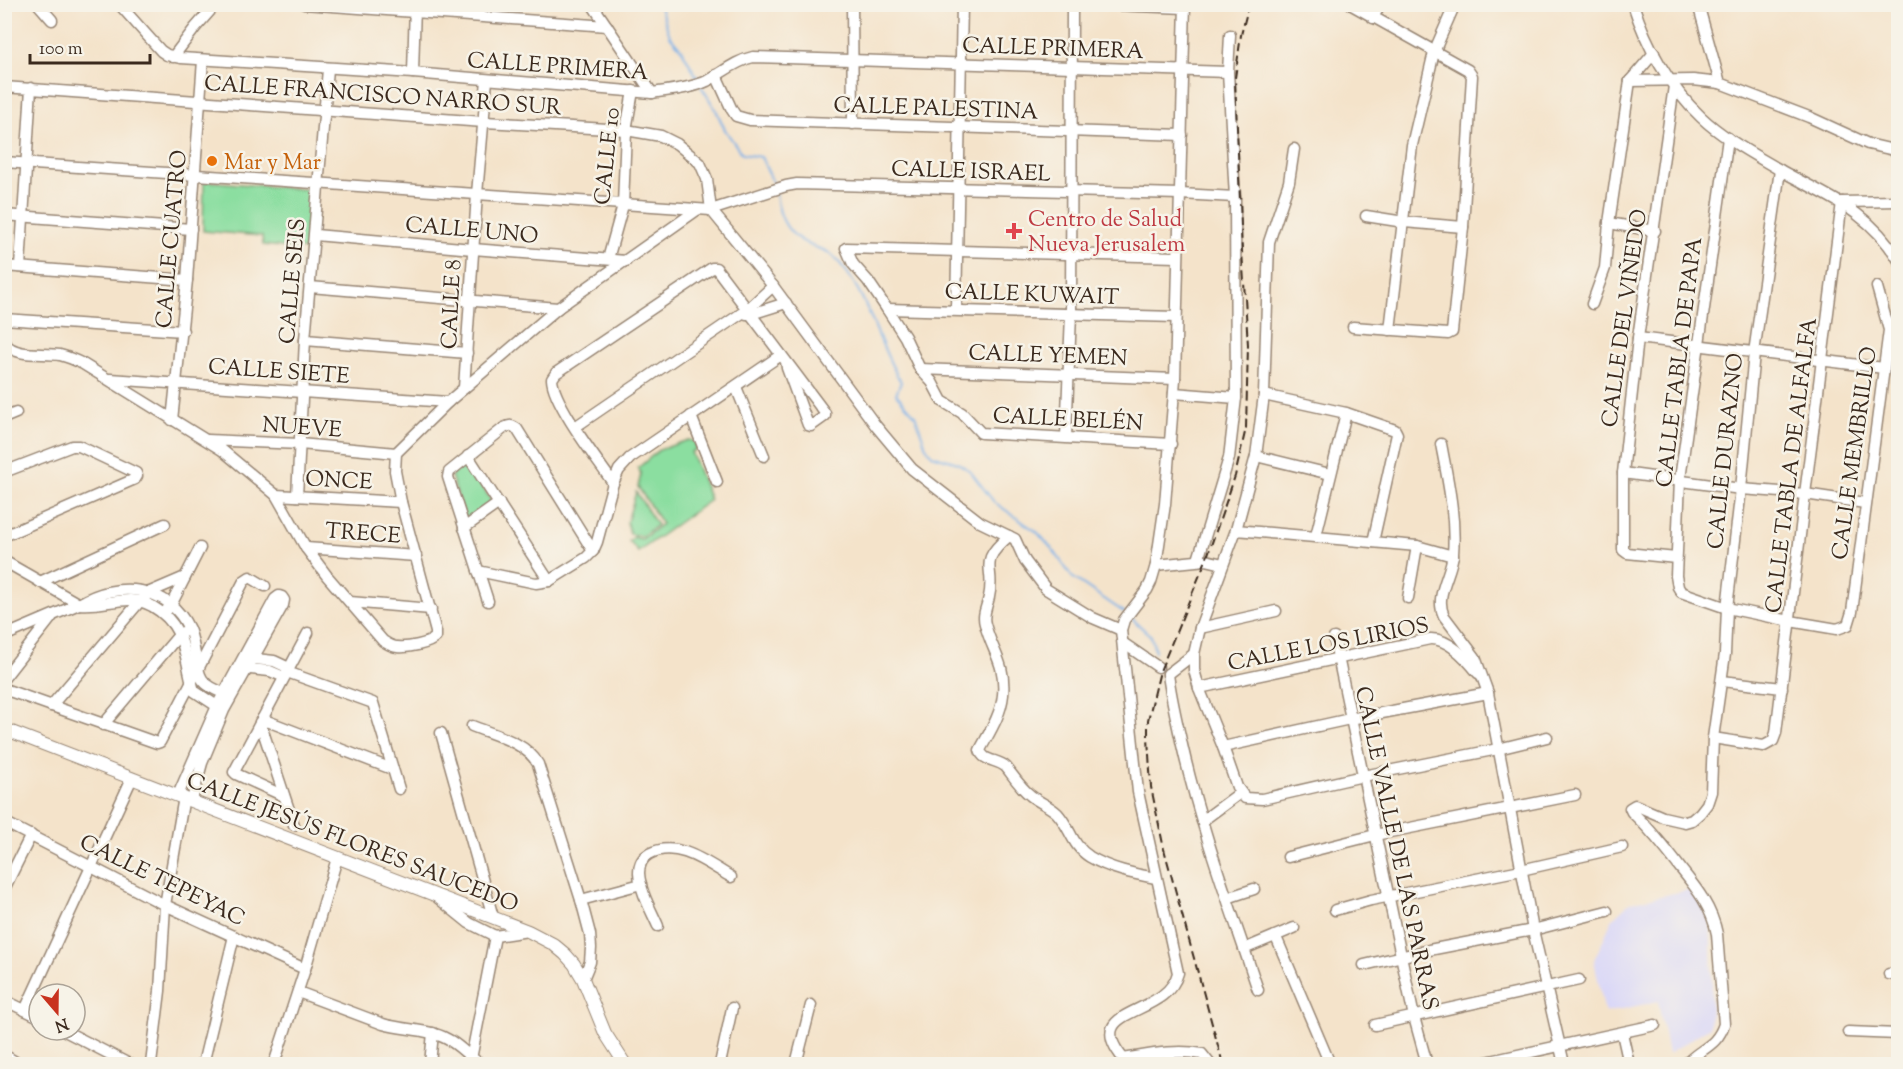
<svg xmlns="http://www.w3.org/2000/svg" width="1903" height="1069" viewBox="0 0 1903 1069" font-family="'Sorts Mill Goudy',serif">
  <rect width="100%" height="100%" fill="#f7f3e8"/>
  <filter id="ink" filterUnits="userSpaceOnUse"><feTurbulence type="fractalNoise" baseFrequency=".0167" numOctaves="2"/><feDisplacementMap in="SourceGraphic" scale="12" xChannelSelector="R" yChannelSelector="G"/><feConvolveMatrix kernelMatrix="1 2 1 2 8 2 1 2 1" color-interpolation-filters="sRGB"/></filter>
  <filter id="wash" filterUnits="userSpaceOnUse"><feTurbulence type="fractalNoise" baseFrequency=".008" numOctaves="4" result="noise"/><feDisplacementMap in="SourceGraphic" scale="24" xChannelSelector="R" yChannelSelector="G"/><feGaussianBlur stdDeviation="1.35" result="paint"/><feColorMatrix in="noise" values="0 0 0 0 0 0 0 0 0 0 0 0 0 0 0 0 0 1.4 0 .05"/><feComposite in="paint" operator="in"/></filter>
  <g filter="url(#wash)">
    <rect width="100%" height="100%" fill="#f4e3ca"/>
    <path fill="#d9d7f8" d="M1693 889 1710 913 1712 985 1710 1027 1668 1054 1658 1001 1605 1013 1594 960 1613 918 1629 903Z"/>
    <g fill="#8bdea0" stroke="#63845f" stroke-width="1.5">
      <path d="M204 181 314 190 310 250 263 245 262 236 203 231Z"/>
      <path d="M688 440 694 441 697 449 691 452 710 500 638 552 629 541 634 537 642 539 662 524 638 487 641 474 638 468 659 450Z"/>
      <path d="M468 463 493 504 467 523 451 476Z"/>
      <path d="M636 492 657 525 642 536 630 534 627 522Z"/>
    </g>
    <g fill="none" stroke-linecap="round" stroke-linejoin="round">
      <g stroke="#79b0e8" stroke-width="2">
        <path d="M659 4 670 36 682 50 699 81"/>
        <path d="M701 86 716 110 725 130 742 154 761 157 775 187"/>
        <path d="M776 193C779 221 789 238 817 248 823 250 828 251 833 256 868 290 876 342 901 382L896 394 915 415 926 447 932 455 958 463 970 471 994 502 1037 532 1054 551 1072 577 1125 613"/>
        <path d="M1130 617 1151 636 1155 651"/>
      </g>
    </g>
  </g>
  <g filter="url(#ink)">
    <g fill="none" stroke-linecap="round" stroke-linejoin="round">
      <g stroke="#988674" stroke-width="13">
        <g id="minor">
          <path d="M38 4 52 20"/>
          <path d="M119 4 161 51 167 55 181 58 413 73 652 93C670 90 690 89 707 81 722 73 735 61 753 57L1228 72"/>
          <path d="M304 4 607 26"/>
          <path d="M592 4 652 93"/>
          <path d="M852 4 853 124"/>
          <path d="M1088 4 1185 8"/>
          <path d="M1350 4 1468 70 1472 76 1463 227 1452 332 1448 334 1353 327"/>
          <path d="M1633 4C1646 45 1669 87 1701 117 1723 138 1753 154 1780 170 1828 197 1868 210 1898 259"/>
          <path d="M1698 4 1720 83"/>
          <path d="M1373 18 1380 4"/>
          <path d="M173 57 195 28 216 4"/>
          <path d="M413 73 415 4"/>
          <path d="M716 75 732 110 736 116 750 120 1182 135"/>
          <path d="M1630 81 1693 80 1720 83 1809 117 1868 144 1898 151"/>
          <path d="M1630 81 1654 53"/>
          <path d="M1674 86 1638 338 1623 473V550L1627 553 1676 558"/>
          <path d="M4 87 484 122 626 130 661 136 677 144 700 163 707 179 711 210"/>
          <path d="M1728 138 1680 479 1676 576 1678 587 1681 592 1727 608 1790 621 1837 629 1848 625 1852 612 1889 330 1877 287"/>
          <path d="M1294 149 1289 182 1269 242 1264 395 1256 456 1236 530 1200 628 1194 654V670L1199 688 1223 747 1237 787 1245 798 1262 799 1363 776 1498 749 1547 737"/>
          <path d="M4 162 711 210 786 186 797 184 1180 194 1235 197"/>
          <path d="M1842 202 1898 201"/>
          <path d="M711 210 773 286 876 426 912 469 980 522 1015 539 1025 561 1046 589 1093 618 1121 630"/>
          <path d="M4 215 191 229"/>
          <path d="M1366 216 1404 222 1463 227"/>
          <path d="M1609 223 1655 231"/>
          <path d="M315 235 473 249 626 261"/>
          <path d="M608 259 623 205 626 130 633 91"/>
          <path d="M4 266 187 280"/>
          <path d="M20 267 31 88"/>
          <path d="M310 287 558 308"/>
          <path d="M1592 304 1605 268 1609 223 1630 81"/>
          <path d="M887 309 1176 317"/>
          <path d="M956 310 962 4"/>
          <path d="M746 314H751L786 303"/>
          <path d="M4 319 183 331"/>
          <path d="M1390 330 1412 145 1434 52 1455 4"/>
          <path d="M1638 338 1884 368"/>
          <path d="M305 340 467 353"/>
          <path d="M4 343C17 358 42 352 60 355 68 357 75 360 83 364L222 450 276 495 306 548 327 576 383 641C388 644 392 647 397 647 408 648 429 644 436 637V632L401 502 395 471 396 453 448 402 558 308 697 210"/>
          <path d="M920 369 1175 379"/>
          <path d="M110 379 448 402"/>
          <path d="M736 387 764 456"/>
          <path d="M464 388 477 194 487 80"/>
          <path d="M1174 393 1236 398"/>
          <path d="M1264 395 1346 413 1395 430 1397 434 1373 542"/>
          <path d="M691 416 717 482"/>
          <path d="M4 418 16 413"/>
          <path d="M172 420 187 280 203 60"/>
          <path d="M575 427 748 309 773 286"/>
          <path d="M1066 437 1071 314 1072 4"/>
          <path d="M208 440 300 444 396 453"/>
          <path d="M1171 444 981 433 962 413 942 401 932 382 920 369 905 337 887 309 868 281 853 264 846 248 1177 257"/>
          <path d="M1441 444C1448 481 1456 517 1453 554 1451 575 1434 596 1444 616L1475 657 1488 693 1533 930 1564 1064"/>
          <path d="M468 456 549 581"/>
          <path d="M1256 456 1330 474"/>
          <path d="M4 472 72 446H79L136 473 137 476 135 479 4 536"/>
          <path d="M1623 473 1741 489 1805 494 1865 503"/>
          <path d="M613 483C598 461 553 403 552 379L556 373 712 268H716L825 413V416L811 426 808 425 787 368 786 361"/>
          <path d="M276 495 401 502"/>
          <path d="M297 496 305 340 328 69"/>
          <path d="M464 528 499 503"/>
          <path d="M1236 530 1417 546 1453 556"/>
          <path d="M1009 536C976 564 996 566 989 597 987 607 982 614 985 624 992 652 1006 663 1003 695 1001 715 989 733 980 750 983 762 998 759 1006 767 1014 777 1020 787 1030 795 1038 802 1050 806 1057 813 1071 828 1071 845 1090 857 1110 869 1134 874 1156 878"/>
          <path d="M1316 536 1346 413"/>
          <path d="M306 548 416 556"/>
          <path d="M1198 560 1229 458 1236 398 1235 197 1228 72 1230 35"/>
          <path d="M4 561 79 604C97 606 113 600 130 600 139 600 144 602 152 606 187 626 184 657 194 691L223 710"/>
          <path d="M1156 565 1206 560 1223 564"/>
          <path d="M478 571 536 583 549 581 586 558 593 551 597 542 613 483 619 470 630 458 781 355"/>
          <path d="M40 582 165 524"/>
          <path d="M1408 598 1417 546"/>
          <path d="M488 601 448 477 449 472 504 428C510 425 512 425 517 429L593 551"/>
          <path d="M350 602 431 609"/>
          <path d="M166 611 171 605 200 548"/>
          <path d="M1200 628 1276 611"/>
          <path d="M4 636 79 604C117 580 169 585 189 629 195 643 195 668 202 679 207 687 220 692 229 695"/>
          <path d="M1334 638 1414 1017 1427 1064"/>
          <path d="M1123 643 1158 667"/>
          <path d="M246 658 274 661 289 668"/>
          <path d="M240 668 270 671 284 677"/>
          <path d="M287 672 373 703 399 789"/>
          <path d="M1168 674C1171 698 1177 722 1182 745 1201 829 1231 909 1258 990"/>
          <path d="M1168 674 1194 654"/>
          <path d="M4 678 51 618"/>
          <path d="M1722 681 1782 688"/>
          <path d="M1199 688 1430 639C1449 638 1467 659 1478 673"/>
          <path d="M4 689 157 743 160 742 244 581 250 577 265 586"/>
          <path d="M51 706 141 600 150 592 185 577"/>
          <path d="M262 719 392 769"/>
          <path d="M260 722 294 825"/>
          <path d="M103 725 179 635 183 632"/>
          <path d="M472 726C494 735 526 742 538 764L581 900 590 934 591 948 590 962 583 979"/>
          <path d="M441 733 493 917"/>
          <path d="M1713 738 1757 745 1764 746 1773 741 1776 733 1805 494 1842 202"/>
          <path d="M1223 747 1350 719 1488 693"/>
          <path d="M178 795 217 706 275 599 279 596 282 597 284 600 283 605 224 710 202 763 192 800"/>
          <path d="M284 796 236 774 234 772 308 633"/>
          <path d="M1202 821 1240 793"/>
          <path d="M4 822 165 905 305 969"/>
          <path d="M1288 857 1375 835 1575 795"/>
          <path d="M4 889 31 835"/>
          <path d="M438 898 469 923 495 936 528 931"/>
          <path d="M1227 898 1254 889"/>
          <path d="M581 900 641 884"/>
          <path d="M1335 910 1371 900 1521 870 1622 847"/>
          <path d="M658 926C651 910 640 891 639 873 639 865 642 858 649 854 677 839 707 863 731 877"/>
          <path d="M1276 937 1330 1064"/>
          <path d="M1244 949 1294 928"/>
          <path d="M1364 965 1429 950 1533 930 1607 911"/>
          <path d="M1889 974 1898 976"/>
          <path d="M298 992 383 1024C403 1030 429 1029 447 1039 460 1045 468 1057 481 1064"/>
          <path d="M4 1000 39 1017"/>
          <path d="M25 1010 132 778"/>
          <path d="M1375 1025 1579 980"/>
          <path d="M63 1030 129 1064"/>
          <path d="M1848 1032 1898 1034"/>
          <path d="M1622 1033 1629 1064"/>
          <path d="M4 1055 19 1064"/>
          <path d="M471 1059 495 936"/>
          <path d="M1123 1059C1149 1055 1176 1049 1202 1054L1210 1064"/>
          <path d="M151 1064 160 991 165 905 184 797"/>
          <path d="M203 1064 234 936"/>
          <path d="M274 1064 305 969 337 858"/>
          <path d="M430 1064 433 1033"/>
          <path d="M720 1064 732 1008"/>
          <path d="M796 1064 811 1005"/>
          <path d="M1128 1064C1074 1005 1166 1020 1178 973L1138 792 1121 630 1124 620 1147 590 1151 582 1156 565 1165 504 1175 379 1185 4"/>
          <path d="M1477 1064 1655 1025"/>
          <path d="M1686 1064C1700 1048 1717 1047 1724 1024L1717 934C1712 908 1697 889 1681 869 1666 849 1651 830 1632 812L1630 808 1635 805 1663 817 1685 822 1692 820 1700 813 1707 804 1711 792 1713 738 1725 654 1727 608 1741 489 1754 353 1780 170"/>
        </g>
      </g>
      <g stroke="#988674" stroke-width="14">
        <path id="major" d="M4 729 528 931 553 944 565 954 574 964 583 979 605 1033 625 1064"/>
      </g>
      <use href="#minor" stroke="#fff" stroke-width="10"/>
      <use href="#major" stroke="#fff" stroke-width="12"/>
      <path stroke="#3b2a1e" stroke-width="2" stroke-dasharray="9 4.5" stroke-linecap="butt" d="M1223 1064 1164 849 1151 787 1148 738V720L1160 671 1206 560 1235 476 1246 428 1248 345 1242 251 1235 78 1241 35 1249 4"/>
    </g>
  </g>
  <circle fill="#e8710a" stroke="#f7f3e8" stroke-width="2" cx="212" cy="161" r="6"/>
  <path fill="#e0444e" stroke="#f7f3e8" stroke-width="2" d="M1011 222h6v6h6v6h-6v6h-6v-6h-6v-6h6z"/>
  <g text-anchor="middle" stroke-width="5" stroke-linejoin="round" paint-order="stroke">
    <g font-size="22" fill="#3b2a1e" stroke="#f7f3e8">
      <text transform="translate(1053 47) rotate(2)" y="8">CALLE PRIMERA</text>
      <text transform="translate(558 65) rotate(4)" y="8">CALLE PRIMERA</text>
      <text transform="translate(383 94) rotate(4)" y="8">CALLE FRANCISCO NARRO SUR</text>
      <text transform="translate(936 107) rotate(2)" y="8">CALLE PALESTINA</text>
      <text transform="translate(606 156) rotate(-84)" y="8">CALLE 10</text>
      <text transform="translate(971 170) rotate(2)" y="8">CALLE ISRAEL</text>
      <text transform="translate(472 229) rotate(5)" y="8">CALLE UNO</text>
      <text transform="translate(170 239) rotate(-85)" y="8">CALLE CUATRO</text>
      <text transform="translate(291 281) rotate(-85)" y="8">CALLE SEIS</text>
      <text transform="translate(1032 293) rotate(2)" y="8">CALLE KUWAIT</text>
      <text transform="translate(450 304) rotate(-87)" y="8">CALLE 8</text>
      <text transform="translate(1623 318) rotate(-82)" y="8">CALLE DEL VIÑEDO</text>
      <text transform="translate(1048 354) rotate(2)" y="8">CALLE YEMEN</text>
      <text transform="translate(1678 362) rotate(-83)" y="8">CALLE TABLA DE PAPA</text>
      <text transform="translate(279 370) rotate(4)" y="8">CALLE SIETE</text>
      <text transform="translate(1068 418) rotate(3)" y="8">CALLE BELÉN</text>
      <text transform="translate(302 426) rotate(4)" y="8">NUEVE</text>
      <text transform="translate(1724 451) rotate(-84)" y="8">CALLE DURAZNO</text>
      <text transform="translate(1853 453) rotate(-82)" y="8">CALLE MEMBRILLO</text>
      <text transform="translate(1790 465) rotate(-83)" y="8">CALLE TABLA DE ALFALFA</text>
      <text transform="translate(339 479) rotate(3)" y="8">ONCE</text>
      <text transform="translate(363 532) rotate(4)" y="8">TRECE</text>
      <text transform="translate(1328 643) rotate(-11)" y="8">CALLE LOS LIRIOS</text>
      <text transform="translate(353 841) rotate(21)" y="8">CALLE JESÚS FLORES SAUCEDO</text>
      <text transform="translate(1398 848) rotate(78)" y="8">CALLE VALLE DE LAS PARRAS</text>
      <text transform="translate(163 879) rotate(26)" y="8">CALLE TEPEYAC</text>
    </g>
    <g font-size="22" fill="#c56008" stroke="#f7f3e8" text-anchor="start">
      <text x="224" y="169">Mar y Mar</text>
    </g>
    <g font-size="22" fill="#be3a42" stroke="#f7f3e8" text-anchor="start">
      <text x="1028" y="226">Centro de Salud<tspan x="1028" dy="25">Nueva Jerusalem</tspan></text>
    </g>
  </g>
  <rect width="1903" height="1069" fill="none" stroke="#f7f3e8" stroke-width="24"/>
  <g transform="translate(57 1012) rotate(160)"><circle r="28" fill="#f7f3e8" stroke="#aca397" stroke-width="1.5"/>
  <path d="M0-4.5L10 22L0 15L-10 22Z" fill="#c8321e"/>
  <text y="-9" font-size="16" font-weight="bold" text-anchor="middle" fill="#3b2a1e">N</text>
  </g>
  <path d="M30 54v9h120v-9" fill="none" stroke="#3b2a1e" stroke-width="3"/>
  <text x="39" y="54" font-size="18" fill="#3b2a1e" stroke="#f7f3e8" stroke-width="4.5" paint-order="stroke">100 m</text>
</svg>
